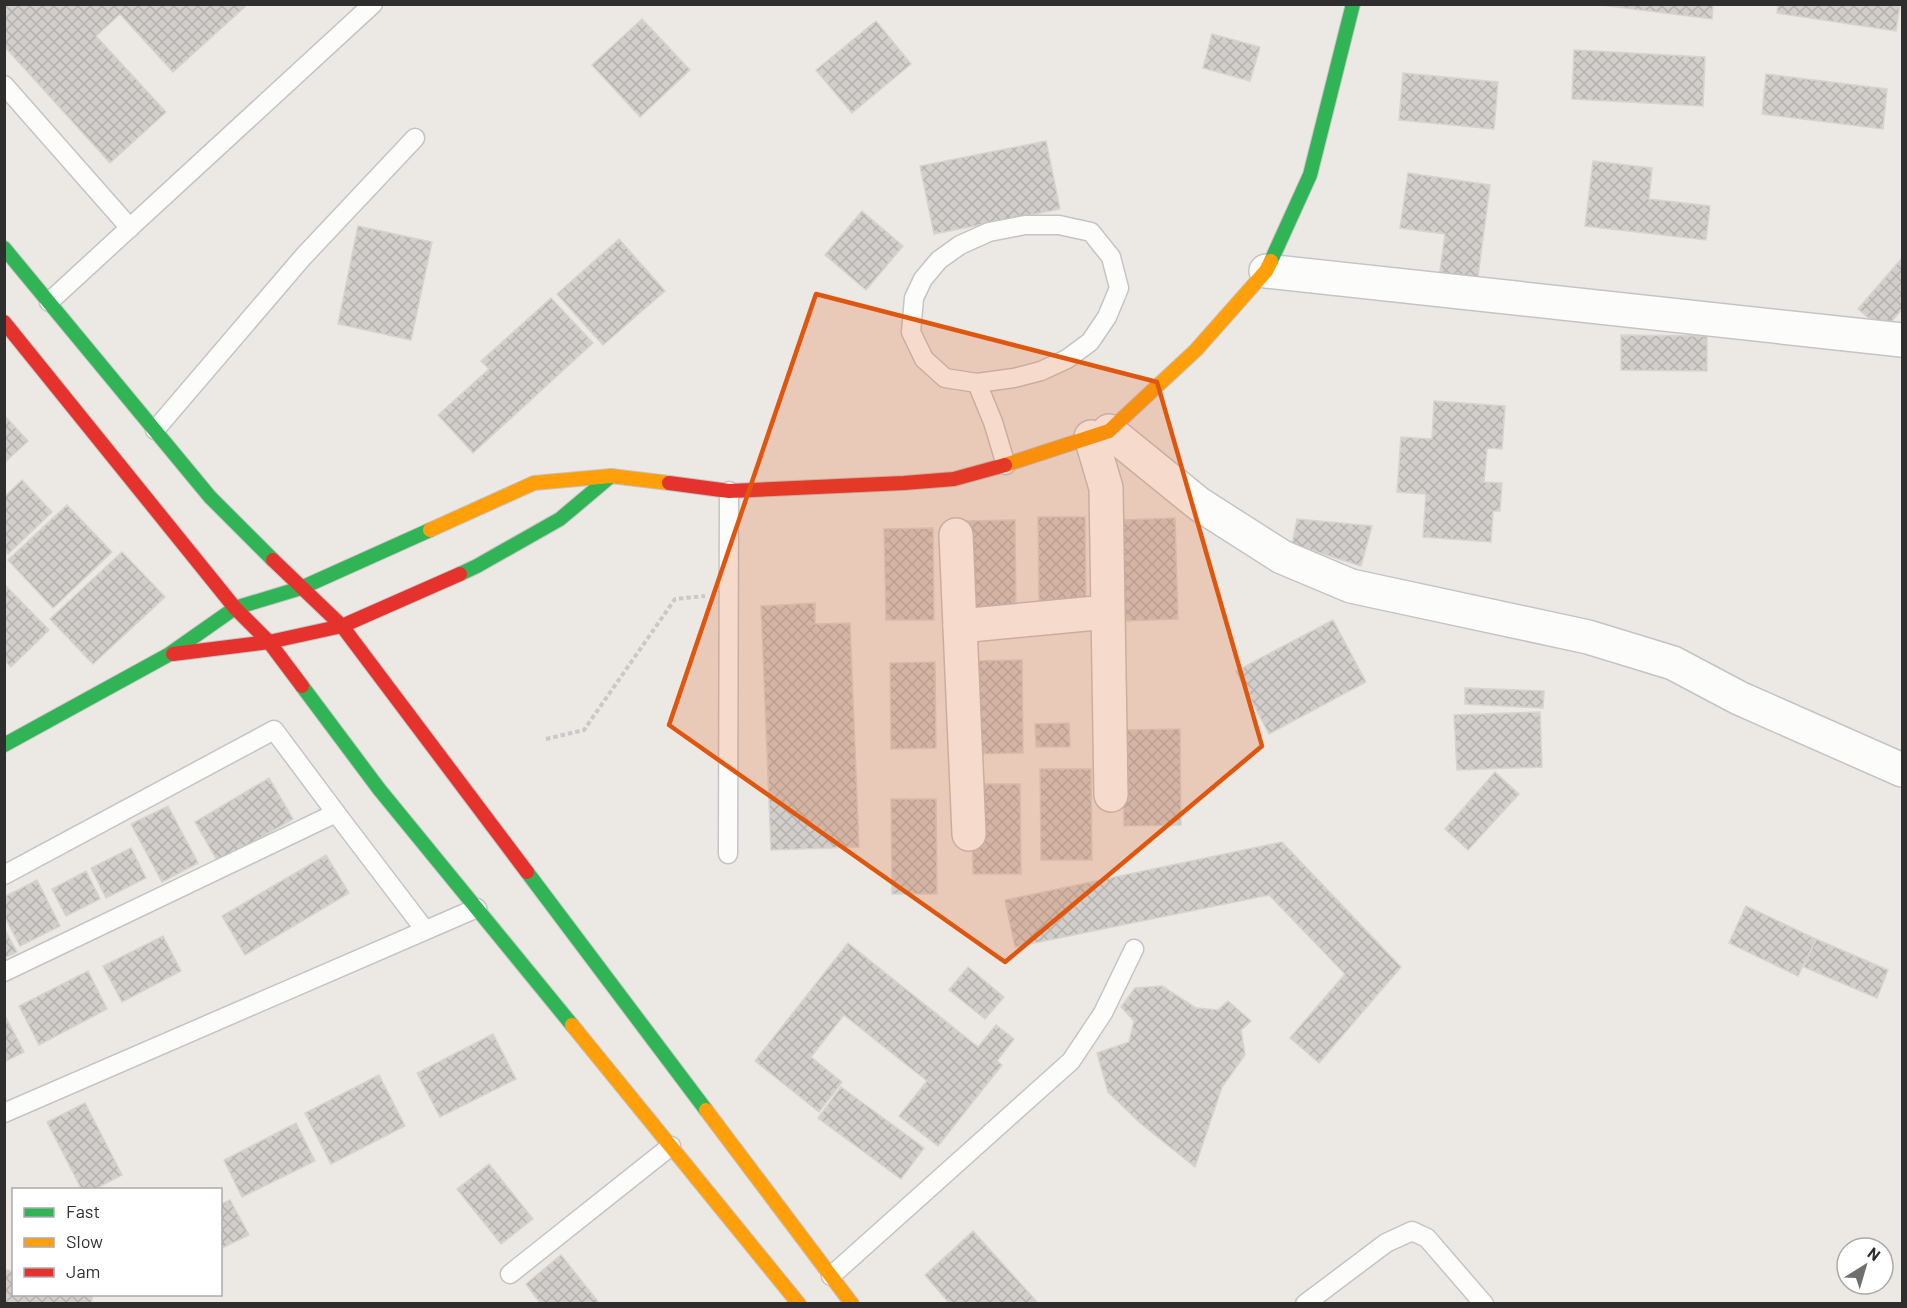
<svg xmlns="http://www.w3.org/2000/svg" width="1907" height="1308" viewBox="0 0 1907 1308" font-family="Barlow,sans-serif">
  <defs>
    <pattern id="building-cross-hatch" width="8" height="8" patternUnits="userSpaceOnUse" patternTransform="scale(1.5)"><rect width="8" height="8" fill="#d1cecb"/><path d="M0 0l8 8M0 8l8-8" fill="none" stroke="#b4b1af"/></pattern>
  </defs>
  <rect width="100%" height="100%" fill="#ece8e4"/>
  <g fill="url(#building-cross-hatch)" stroke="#d7d4d0" stroke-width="1.5">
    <path d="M4 4H248L173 72 120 14 96 36 166 112 110 163 4 46Z"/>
    <path d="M1593 4H1713L1712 19Z"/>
    <path d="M1778 4H1900L1896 31 1777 13Z"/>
    <path d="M642 19 690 70 640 117 592 65Z"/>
    <path d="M876 21 911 64 852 113 816 70Z"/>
    <path d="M1212 34 1260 47 1250 81 1203 68Z"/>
    <path d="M1574 50 1705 57 1703 106 1572 99Z"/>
    <path d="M1403 73 1498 82 1494 129 1399 120Z"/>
    <path d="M1766 74 1887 89 1883 129 1762 114Z"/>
    <path d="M1046 141 1060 209 934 234 920 166Z"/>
    <path d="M1593 161 1652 168 1649 199 1710 206 1706 240 1585 226Z"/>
    <path d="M1408 173 1490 185 1477 284 1439 278 1445 234 1400 228Z"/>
    <path d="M862 211 903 246 866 290 825 255Z"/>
    <path d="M358 226 432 242 411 340 338 324Z"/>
    <path d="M619 239 665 291 603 345 557 294Z"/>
    <path d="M1902 258V309L1884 331 1858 309Z"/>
    <path d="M551 298 593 343 473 453 438 415 489 369 481 361Z"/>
    <path d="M1621 335 1707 336V371L1621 370Z"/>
    <path d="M1434 401 1505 406 1502 449 1487 448 1484 482 1502 483 1500 511H1493L1491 542 1423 537 1426 494 1397 492 1401 437 1432 439Z"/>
    <path d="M4 415 28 441 4 463Z"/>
    <path d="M22 480 52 512 8 554 4 551V497Z"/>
    <path d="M67 505 112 552 53 608 8 560Z"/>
    <path d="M1038 517H1085L1086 606H1039Z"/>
    <path d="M1175 518 1178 619 1124 621 1121 520Z"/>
    <path d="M1297 519 1372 526 1361 566 1292 544Z"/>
    <path d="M1015 520 1016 615H967L966 521Z"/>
    <path d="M933 528 934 620H886L884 529Z"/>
    <path d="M122 552 165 597 93 664 50 619Z"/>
    <path d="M4 584 49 630 11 667 4 660Z"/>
    <path d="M815 603V624L850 623 859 847 771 850 761 606Z"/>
    <path d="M1333 620 1366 682 1269 734 1236 671Z"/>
    <path d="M1022 660 1023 753 975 754 973 661Z"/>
    <path d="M935 662 936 748 891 749 890 663Z"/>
    <path d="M1465 688 1544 691 1543 708 1465 704Z"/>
    <path d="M1540 712 1542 767 1457 770 1454 715Z"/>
    <path d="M1069 723 1070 747H1036L1035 724Z"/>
    <path d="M1180 729 1181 825 1124 826 1123 730Z"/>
    <path d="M1040 769H1091L1092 860H1041Z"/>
    <path d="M1495 772 1519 794 1468 850 1445 829Z"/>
    <path d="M269 778 293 819 218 862 195 822Z"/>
    <path d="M971 784H1020L1021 874H973Z"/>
    <path d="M891 799H936L937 894H892Z"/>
    <path d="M168 806 198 863 162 882 131 824Z"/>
    <path d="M1282 842 1401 967 1319 1063 1290 1038 1345 974 1269 895 1015 947 1005 900Z"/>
    <path d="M131 848 146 878 106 898 91 868Z"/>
    <path d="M326 855 349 893 245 955 222 916Z"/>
    <path d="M86 871 100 899 66 916 52 889Z"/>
    <path d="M37 880 60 926 20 946 4 915V897Z"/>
    <path d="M1746 906 1816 939 1798 976 1729 943Z"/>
    <path d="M4 928 17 952 4 958Z"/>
    <path d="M163 936 181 971 122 1002 103 966Z"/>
    <path d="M1816 939 1888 970 1877 998 1804 967Z"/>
    <path d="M848 943 978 1047 996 1025 1014 1039 997 1061 1002 1065 938 1146 899 1116 927 1081 844 1015 811 1057 842 1082 819 1112 755 1061Z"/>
    <path d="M968 967 1004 997 985 1019 949 990Z"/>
    <path d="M88 971 107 1009 39 1045 19 1006Z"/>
    <path d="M1162 986 1196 1008 1218 1010 1228 1001 1251 1021 1241 1030 1245 1055 1222 1087 1195 1167 1140 1123 1108 1092 1097 1053 1129 1042 1134 1021 1121 1007 1135 988Z"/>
    <path d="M4 1014 24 1052 4 1062Z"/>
    <path d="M493 1034 516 1079 440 1117 417 1073Z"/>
    <path d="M379 1075 405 1126 331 1164 305 1113Z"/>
    <path d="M841 1087 924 1148 901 1179 818 1118Z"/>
    <path d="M85 1103 122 1175 93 1190H82L47 1122Z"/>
    <path d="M296 1123 315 1161 242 1197 224 1160Z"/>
    <path d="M489 1164 533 1219 501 1244 457 1189Z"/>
    <path d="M230 1200 249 1235 220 1249V1205Z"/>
    <path d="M973 1231 1039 1304H950L925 1275Z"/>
    <path d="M561 1255 600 1304H541L526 1284Z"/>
    <path d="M4 1269 14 1272V1294H93L91 1304H4Z"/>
  </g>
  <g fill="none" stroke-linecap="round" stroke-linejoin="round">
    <g stroke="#c5c4c5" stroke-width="21">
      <g id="lane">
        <path d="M4 85 130 228"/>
        <path d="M1025 225H1059L1091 232 1111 257 1119 288 1107 317 1090 342 1067 359 1041 371 1014 378 977 383 945 378 924 359 911 332 914 298 923 279 939 260 960 245 989 232Z"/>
        <path d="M49 302 373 4"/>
        <path d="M977 383 993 422 1006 465"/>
        <path d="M155 430 303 257 415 138"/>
        <path d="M728 854 729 491"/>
        <path d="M4 875 274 730 336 813"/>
        <path d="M4 972 336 813 425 930"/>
        <path d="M4 1113 477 908"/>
        <path d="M510 1274 671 1146"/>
        <path d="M831 1276 1071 1061 1103 1013 1134 949"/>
        <path d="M1305 1304 1386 1243 1412 1231 1427 1238 1484 1304"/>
      </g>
    </g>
    <g stroke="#c5c4c5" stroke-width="36">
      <g id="street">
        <path d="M1266 271 1902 340"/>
        <path d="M1109 431 1199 504 1282 557 1351 586 1588 637 1673 663 1739 698 1902 770"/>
        <path d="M1091 437 1106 488 1111 795"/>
        <path d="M956 535 969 834"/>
        <path d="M960 626 1107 612"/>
      </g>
    </g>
    <g stroke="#c5c4c5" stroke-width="16">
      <g id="fast">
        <path d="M4 248 210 497 273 560"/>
        <path d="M1271 261 1310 175 1353 4"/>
        <path d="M460 574 477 566 560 519 611 476"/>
        <path d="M302 686 379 789 572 1025"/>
        <path d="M4 745 168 655 235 608 301 588 430 530"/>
        <path d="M527 872 706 1110"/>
      </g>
    </g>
    <g stroke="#c5c4c5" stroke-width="16">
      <g id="slow">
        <path d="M1005 465 1109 431 1196 350 1266 271 1271 261"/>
        <path d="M430 530 534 483 611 476 669 483"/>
        <path d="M572 1025 799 1304"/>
        <path d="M706 1110 852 1304"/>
      </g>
    </g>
    <g stroke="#c5c4c5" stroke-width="16">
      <g id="jam">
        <path d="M4 322 235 608 269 642 302 686"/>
        <path d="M669 483 729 491 904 483 954 479 1005 465"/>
        <path d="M273 560 342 626 527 872"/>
        <path d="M173 654 269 642 342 626 460 574"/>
      </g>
    </g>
    <path stroke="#c9c9c8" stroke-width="4" stroke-dasharray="4.5 3" stroke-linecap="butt" d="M546 739 584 730 675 599 705 596"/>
    <use href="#lane" stroke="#fcfcfb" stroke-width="18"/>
    <use href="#street" stroke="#fcfcfb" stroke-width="33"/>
    <use href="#fast" stroke="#30b455" stroke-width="14"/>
    <use href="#slow" stroke="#ff9f0a" stroke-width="14"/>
    <use href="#jam" stroke="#e5322d" stroke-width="14"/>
  </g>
  <path fill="#df570e" fill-opacity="0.2" stroke="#df570e" stroke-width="4.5" stroke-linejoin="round" d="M816 294 1157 382 1262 746 1005 962 669 725Z"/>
  <rect width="1907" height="1308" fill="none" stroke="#2e2e2e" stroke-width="12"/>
  <rect x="12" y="1188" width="210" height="108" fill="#ffffff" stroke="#ababab" stroke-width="1.5"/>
  <rect x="24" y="1208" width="30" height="9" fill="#30b455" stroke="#ababab" stroke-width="1.5"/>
  <text x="66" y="1218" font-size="18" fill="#2e2e2e">Fast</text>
  <rect x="24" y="1238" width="30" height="9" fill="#ff9f0a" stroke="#ababab" stroke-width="1.5"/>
  <text x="66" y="1248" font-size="18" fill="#2e2e2e">Slow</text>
  <rect x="24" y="1268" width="30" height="9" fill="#e5322d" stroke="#ababab" stroke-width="1.5"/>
  <text x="66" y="1278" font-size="18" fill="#2e2e2e">Jam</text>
  <g transform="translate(1865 1266) rotate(37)"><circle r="28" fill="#ffffff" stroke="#ababab" stroke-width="1.5"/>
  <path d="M0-4.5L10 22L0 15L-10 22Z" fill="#706f6e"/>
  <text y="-9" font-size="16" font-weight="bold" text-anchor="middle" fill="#2e2e2e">N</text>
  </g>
</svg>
